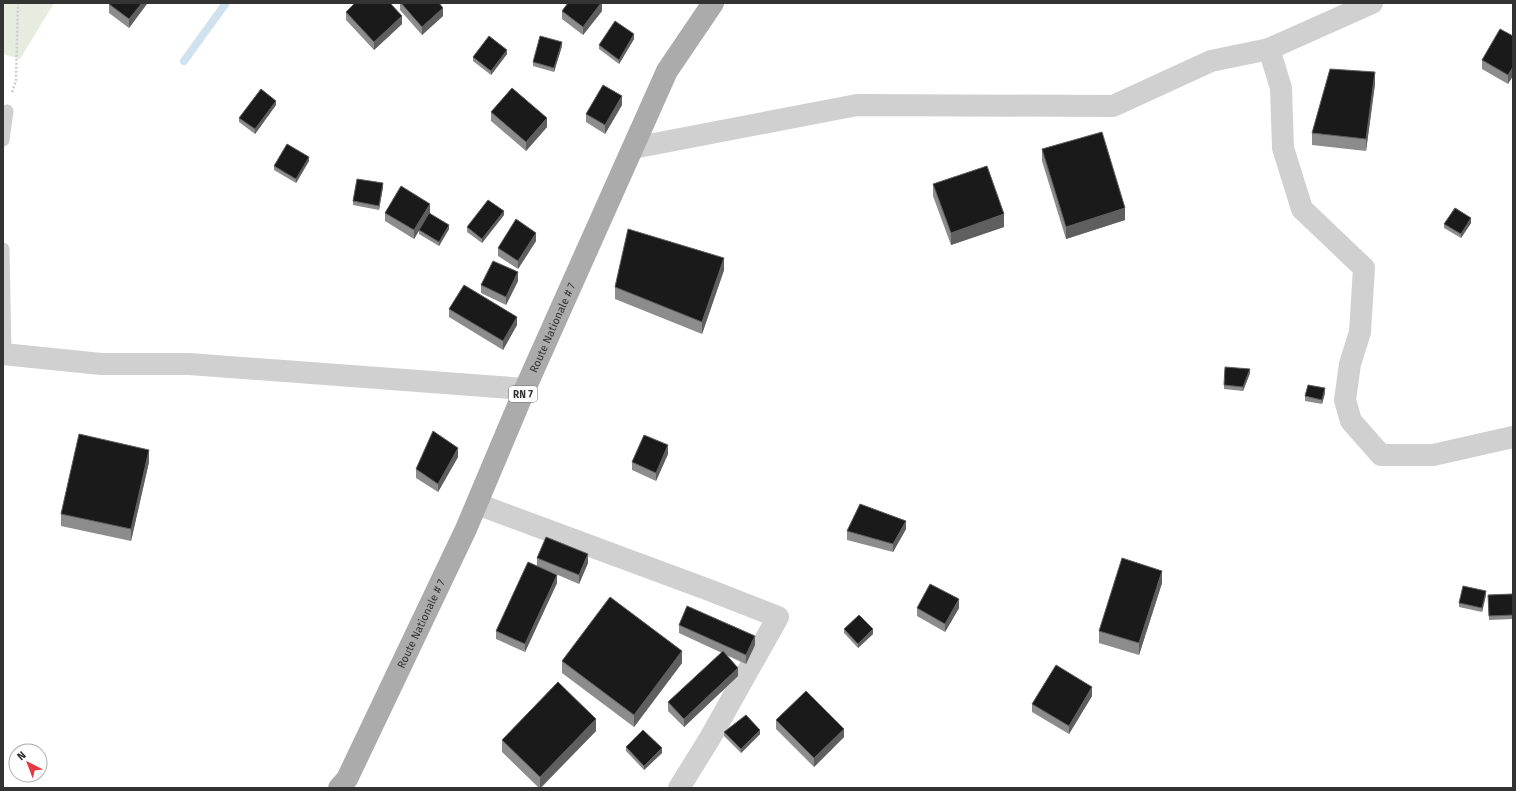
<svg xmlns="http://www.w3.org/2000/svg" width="1516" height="791" viewBox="0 0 1516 791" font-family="'Fira Sans',sans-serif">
  <rect width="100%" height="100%" fill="#fff"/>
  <path fill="#e6ecdf" d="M3 3H54L20 59 3 54Z"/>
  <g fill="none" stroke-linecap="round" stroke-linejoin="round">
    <path stroke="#cfe2ee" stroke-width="8" d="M184 61 226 3"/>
    <path stroke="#cdcdcd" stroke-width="2.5" stroke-dasharray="2 2" stroke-linecap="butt" d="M12 92 16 81 18 3"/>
    <g stroke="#d0d0d0" stroke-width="13">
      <path d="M3 140 7 111"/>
      <path d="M3 249 5 354"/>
    </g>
    <g stroke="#d0d0d0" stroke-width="22">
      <path d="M1269 49 1281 88 1283 148 1302 209 1364 268 1360 332 1350 364 1345 400 1351 421 1381 455H1433L1513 437"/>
      <path d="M633 148 857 105 1113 106 1211 61 1269 49 1372 3"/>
      <path d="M3 354 101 364H189L525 389"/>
      <path d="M477 504 709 590 778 617 710 738 679 788"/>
    </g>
    <path stroke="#ababab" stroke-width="22" id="s1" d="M339 788 347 779 466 529 525 389 667 71 713 3"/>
  </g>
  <g fill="#8c8c8c">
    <path d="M147 3 129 28 109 13V4Z"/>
    <path d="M400 3H439L443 16 422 35 400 10Z"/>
    <path d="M602 3V11L583 35 562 19V11Z"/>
    <path d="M346 12 402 24 374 50 346 20Z"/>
    <path d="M1513 36 1508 84 1482 69V60Z"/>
    <path d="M634 39 619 64 599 49V45Z"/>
    <path d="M562 46 554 72 533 66V62Z"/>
    <path d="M507 54 491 75 473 61V57Z"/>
    <path d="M1375 84 1366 151 1312 145V133Z"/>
    <path d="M276 105 255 134 239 122V118Z"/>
    <path d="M622 105 605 134 586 122V114Z"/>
    <path d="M491 112 547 127 526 151 491 121Z"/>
    <path d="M1042 149 1125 220 1066 239 1042 161Z"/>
    <path d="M309 161 296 183 274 170V166Z"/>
    <path d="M933 184 1004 227 951 245 933 196Z"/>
    <path d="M383 187 379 210 353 205V201Z"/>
    <path d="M430 212V213L449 229 439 246 419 234V231L414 239 385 221V213Z"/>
    <path d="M504 215 482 243 467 232V227Z"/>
    <path d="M1471 223 1461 238 1444 228V224Z"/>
    <path d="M536 241 518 269 498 256V248Z"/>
    <path d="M724 270 702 334 615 299V287Z"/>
    <path d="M518 281 506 305 481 293V285Z"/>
    <path d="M449 309 517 325 503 350 449 317Z"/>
    <path d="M1250 373 1243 391 1224 389V385Z"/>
    <path d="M1325 393 1322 404 1305 401V396Z"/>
    <path d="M668 454 656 481 632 470V462Z"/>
    <path d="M458 457 438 492 416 478V469Z"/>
    <path d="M149 462 131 541 61 526V514Z"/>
    <path d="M906 529 893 552 847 540V531Z"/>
    <path d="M537 558 588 563 579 584 551 572 557 583 525 652 496 639V631L537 566Z"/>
    <path d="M1162 583 1139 655 1099 643V631Z"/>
    <path d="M1513 594V619L1489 620 1488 595Z"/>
    <path d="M1486 595 1482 612 1459 607V603Z"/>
    <path d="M917 608H959L945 632 917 616Z"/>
    <path d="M679 625 755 645 746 664 726 655 738 676 684 727 668 711V702L722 653 679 633Z"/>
    <path d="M844 629 873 634 858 648 844 633Z"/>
    <path d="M562 661 682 663 634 727 562 673Z"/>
    <path d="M1092 696 1069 734 1032 712V704Z"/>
    <path d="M776 720 844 737 814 767 776 729Z"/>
    <path d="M596 731 541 788H539L502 752V740Z"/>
    <path d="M724 732 760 734 741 753 724 736Z"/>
    <path d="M626 747 662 753 644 770 626 751Z"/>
  </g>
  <g fill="#5f5f5f">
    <path d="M142 3H147V4L129 28V19Z"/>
    <path d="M601 3H602V11L583 35V27Z"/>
    <path d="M443 8V16L422 35V27Z"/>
    <path d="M402 16V24L374 50V42Z"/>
    <path d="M634 34V39L619 64V60Z"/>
    <path d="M562 42V46L554 72V68Z"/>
    <path d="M507 50V54L491 75V71Z"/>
    <path d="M1513 67V76L1508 84V75Z"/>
    <path d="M1375 72V84L1366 151V139Z"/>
    <path d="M622 96V105L605 134V125Z"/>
    <path d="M276 101V105L255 134V129Z"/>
    <path d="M547 118V127L526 151V142Z"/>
    <path d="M309 157V161L296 183V179Z"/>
    <path d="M383 183V187L379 210V206Z"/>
    <path d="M430 204V212L414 239V230Z"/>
    <path d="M1125 208V220L1066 239V227Z"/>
    <path d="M504 211V215L482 243V239Z"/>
    <path d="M1004 214V227L951 245V233Z"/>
    <path d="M1471 218V223L1461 238V234Z"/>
    <path d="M449 225V229L439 246V242Z"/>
    <path d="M536 233V241L518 269V261Z"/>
    <path d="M724 258V270L702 334V322Z"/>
    <path d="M518 272V281L506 305V297Z"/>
    <path d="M517 317V325L503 350V341Z"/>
    <path d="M1250 369V373L1243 391V387Z"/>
    <path d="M1325 388V393L1322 404V400Z"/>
    <path d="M668 445V454L656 481V473Z"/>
    <path d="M458 448V457L438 492V484Z"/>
    <path d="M149 450V462L131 541V529Z"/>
    <path d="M906 521V529L893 552V544Z"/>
    <path d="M588 554V563L579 584V575Z"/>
    <path d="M1162 571V583L1139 655V643Z"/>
    <path d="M557 575V583L525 652V644Z"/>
    <path d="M1486 591V595L1482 612V608Z"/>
    <path d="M959 599V608L945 632V624Z"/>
    <path d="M873 629V634L858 648V644Z"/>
    <path d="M755 636V645L746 664V655Z"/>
    <path d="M682 651V663L634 727V715Z"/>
    <path d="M738 668V676L684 727V719Z"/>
    <path d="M1092 687V696L1069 734V726Z"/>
    <path d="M596 719V731L540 788V777Z"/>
    <path d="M844 729V737L814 767V758Z"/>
    <path d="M760 730V734L741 753V749Z"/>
    <path d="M662 748V753L644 770V766Z"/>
  </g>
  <g fill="#1a1a1a" stroke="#5f5f5f">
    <path d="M109 3H142L129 19 109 4Z"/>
    <path d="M355 3H390L402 16 374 42 346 12Z"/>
    <path d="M401 3H439L443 8 422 27Z"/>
    <path d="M568 3H601L583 27 562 11Z"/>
    <path d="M615 21 634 34 619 60 599 45Z"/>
    <path d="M1500 29 1513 36V67L1508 75 1482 60Z"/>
    <path d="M489 36 507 50 491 71 473 57Z"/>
    <path d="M540 36 562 42 554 68 533 62Z"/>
    <path d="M1330 69 1375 72 1366 139 1312 133Z"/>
    <path d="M603 85 622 96 605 125 586 114Z"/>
    <path d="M512 88 547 118 526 142 491 112Z"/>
    <path d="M261 89 276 101 255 129 239 118Z"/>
    <path d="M1102 132 1125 208 1066 227 1042 149Z"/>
    <path d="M287 144 309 157 296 179 274 166Z"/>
    <path d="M987 166 1004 214 951 233 933 184Z"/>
    <path d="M357 179 383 183 379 206 353 201Z"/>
    <path d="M401 186 430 204 414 230 385 213Z"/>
    <path d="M488 200 504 211 482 239 467 227Z"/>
    <path d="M1455 208 1471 218 1461 234 1444 224Z"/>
    <path d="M429 213 449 225 439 242 419 230Z"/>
    <path d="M516 219 536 233 518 261 498 248Z"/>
    <path d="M628 229 724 258 702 322 615 287Z"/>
    <path d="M493 261 518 272 506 297 481 285Z"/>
    <path d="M464 285 517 317 503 341 449 309Z"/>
    <path d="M1225 367 1250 369 1243 387 1224 385Z"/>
    <path d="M1308 385 1325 388 1322 400 1305 396Z"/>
    <path d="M433 431 458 448 438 484 416 469Z"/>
    <path d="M79 434 149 450 131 529 61 514Z"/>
    <path d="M644 435 668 445 656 473 632 462Z"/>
    <path d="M860 504 906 521 893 544 847 531Z"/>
    <path d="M546 537 588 554 579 575 537 558Z"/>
    <path d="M1122 558 1162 571 1139 643 1099 631Z"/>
    <path d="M528 562 557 575 525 644 496 631Z"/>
    <path d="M930 584 959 599 945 624 917 608Z"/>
    <path d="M1463 586 1486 591 1482 608 1459 603Z"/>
    <path d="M1513 594V615L1489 616 1488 595Z"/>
    <path d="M610 597 682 651 634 715 562 661Z"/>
    <path d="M687 606 755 636 746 655 679 625Z"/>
    <path d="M859 615 873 629 858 644 844 629Z"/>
    <path d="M723 651 738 668 684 719 668 702Z"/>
    <path d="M1056 665 1092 687 1069 726 1032 704Z"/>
    <path d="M558 682 596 719 540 777 502 740Z"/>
    <path d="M806 691 844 729 814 758 776 720Z"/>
    <path d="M746 715 760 730 741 749 724 732Z"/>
    <path d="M643 730 662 748 644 766 626 747Z"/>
  </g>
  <g text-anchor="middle" stroke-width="4" stroke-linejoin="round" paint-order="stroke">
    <rect fill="#fff" stroke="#707070" stroke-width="1" x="509" y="386" width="28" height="16" rx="3"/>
    <g font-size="10" font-weight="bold" fill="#333">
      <text x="523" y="398">RN 7</text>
    </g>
    <g font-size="11" fill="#333" stroke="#fff">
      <text dy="4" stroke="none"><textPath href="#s1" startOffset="508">Route Nationale # 7</textPath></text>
      <text dy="4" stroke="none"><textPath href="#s1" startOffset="184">Route Nationale # 7</textPath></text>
    </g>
  </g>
  <rect width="1516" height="791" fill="none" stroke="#333333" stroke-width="8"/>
  <g transform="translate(28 763) rotate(318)"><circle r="19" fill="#ffffff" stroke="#adadad"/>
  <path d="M0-3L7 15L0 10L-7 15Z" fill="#e63946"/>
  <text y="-6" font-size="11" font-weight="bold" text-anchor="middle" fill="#333333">N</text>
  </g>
</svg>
